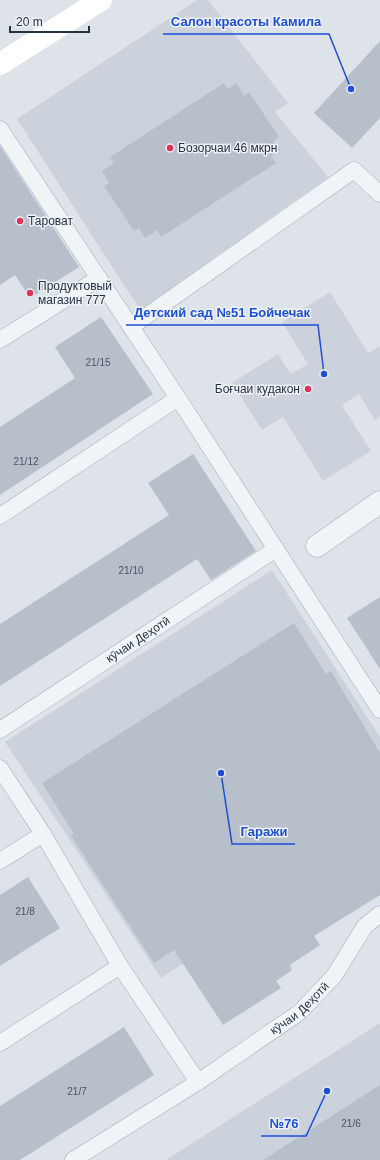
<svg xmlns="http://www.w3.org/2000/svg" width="380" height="1160" viewBox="0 0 380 1160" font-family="Helvetica,sans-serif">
  <rect width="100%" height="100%" fill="#dee3e9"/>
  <g fill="#ccd2dc">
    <path d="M197 0H208L288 103 275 112 328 177 140 310 17 119Z"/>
    <path d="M330 292 368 353 380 346V416L375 420 359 394 342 405 371 451 323 481 283 417 262 430 232 383 278 354 291 374 308 364 282 322Z"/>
    <path d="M272 570 380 737V836L161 978 5 742Z"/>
    <path d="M380 1023V1160H166Z"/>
  </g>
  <g fill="#b7bfca">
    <path d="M380 41V118L352 148 314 113Z"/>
    <path d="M224 83 228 89 236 83 244 96 249 92 279 137 273 141 280 150 271 156 276 163 161 237 157 230 145 238 139 228 134 231 104 186 109 183 102 171 114 163 110 157Z"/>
    <path d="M0 146 79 267 30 298 15 275 0 285Z"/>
    <path d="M101 317 153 394 0 495V427L75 378 55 347Z"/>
    <path d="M193 454 256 551 211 580 197 559 0 686V624L169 515 148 483Z"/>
    <path d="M380 597V669L347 618Z"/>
    <path d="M294 623 326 674 331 671 380 753V895L314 936 320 945 290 965 292 970 276 981 281 988 223 1025 174 950 154 963 71 836 74 834 42 783Z"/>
    <path d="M28 877 60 928 0 966V895Z"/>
    <path d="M124 1027 154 1075 20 1160H0V1106Z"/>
    <path d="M380 1085V1160H263Z"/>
  </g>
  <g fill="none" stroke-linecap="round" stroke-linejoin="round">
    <g stroke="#a3aab4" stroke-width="17">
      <g id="lane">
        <path d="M0 129 178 398 380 710"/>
        <path d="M131 327 354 170 380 194"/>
        <path d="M0 340 99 278"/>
        <path d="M0 516 178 398"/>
        <path id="s1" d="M0 730 276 549"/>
        <path d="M0 768 43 834 120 966 198 1082"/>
        <path d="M0 861 43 834"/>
        <path d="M0 1043 120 966"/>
        <path id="s2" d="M73 1160 198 1082 300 1012 334 976 365 926 380 914"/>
      </g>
    </g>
    <g stroke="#a3aab4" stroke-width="23">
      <path id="street" d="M317 546 380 502"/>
    </g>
    <use href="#lane" stroke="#f1f4f7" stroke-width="16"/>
    <use href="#street" stroke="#f1f4f7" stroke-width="22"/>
    <path stroke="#fff" stroke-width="22" d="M0 64 101 0"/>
  </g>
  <g fill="#dd3458" stroke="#eef2f7" stroke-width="1.5">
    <circle cx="170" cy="148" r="4"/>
    <circle cx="20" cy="221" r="4"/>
    <circle cx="30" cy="293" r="4"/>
    <circle cx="308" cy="389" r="4"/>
  </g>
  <g text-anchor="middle" stroke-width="3" stroke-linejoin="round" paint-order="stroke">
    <g font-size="10" fill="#4a5564">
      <text x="98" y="366">21/15</text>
      <text x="26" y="465">21/12</text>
      <text x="131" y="574">21/10</text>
      <text x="25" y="915">21/8</text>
      <text x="77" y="1095">21/7</text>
      <text x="351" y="1127">21/6</text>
    </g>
    <g font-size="12" fill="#253242" stroke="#eef2f7" text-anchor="start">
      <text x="178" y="152">Бозорчаи 46 мкрн</text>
      <text x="28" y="225">Тароват</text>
      <text x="38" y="290">Продуктовый<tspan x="38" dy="14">магазин 777</tspan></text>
      <text x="300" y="393" text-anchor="end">Боғчаи кудакон</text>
    </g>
    <g font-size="12" fill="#253242" stroke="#eef2f7">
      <text dy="4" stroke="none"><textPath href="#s1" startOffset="165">кӯчаи Деҳотӣ</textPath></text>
      <text dy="4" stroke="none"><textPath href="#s2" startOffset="273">кӯчаи Деҳотӣ</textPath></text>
    </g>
  </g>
  <path fill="none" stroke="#1d4ed8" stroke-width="1.5" d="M351 89L329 34H163M324 374L318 325H126M221 773L232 844H295M327 1091L306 1136H261"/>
  <g fill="#1d4ed8" stroke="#eef2f7" stroke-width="1.5">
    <circle cx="351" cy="89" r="4"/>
    <circle cx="324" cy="374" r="4"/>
    <circle cx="221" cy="773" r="4"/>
    <circle cx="327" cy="1091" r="4"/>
  </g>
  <g font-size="13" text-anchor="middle" font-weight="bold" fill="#1d4ed8" stroke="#eef2f7" stroke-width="3" stroke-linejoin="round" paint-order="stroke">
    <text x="246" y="26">Салон красоты Камила</text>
    <text x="222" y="317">Детский сад №51 Бойчечак</text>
    <text x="264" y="836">Гаражи</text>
    <text x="284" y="1128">№76</text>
  </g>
  <path d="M10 26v6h79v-6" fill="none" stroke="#253242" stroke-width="2"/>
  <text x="16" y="26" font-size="12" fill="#253242" stroke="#eef2f7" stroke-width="3" paint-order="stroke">20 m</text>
</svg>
